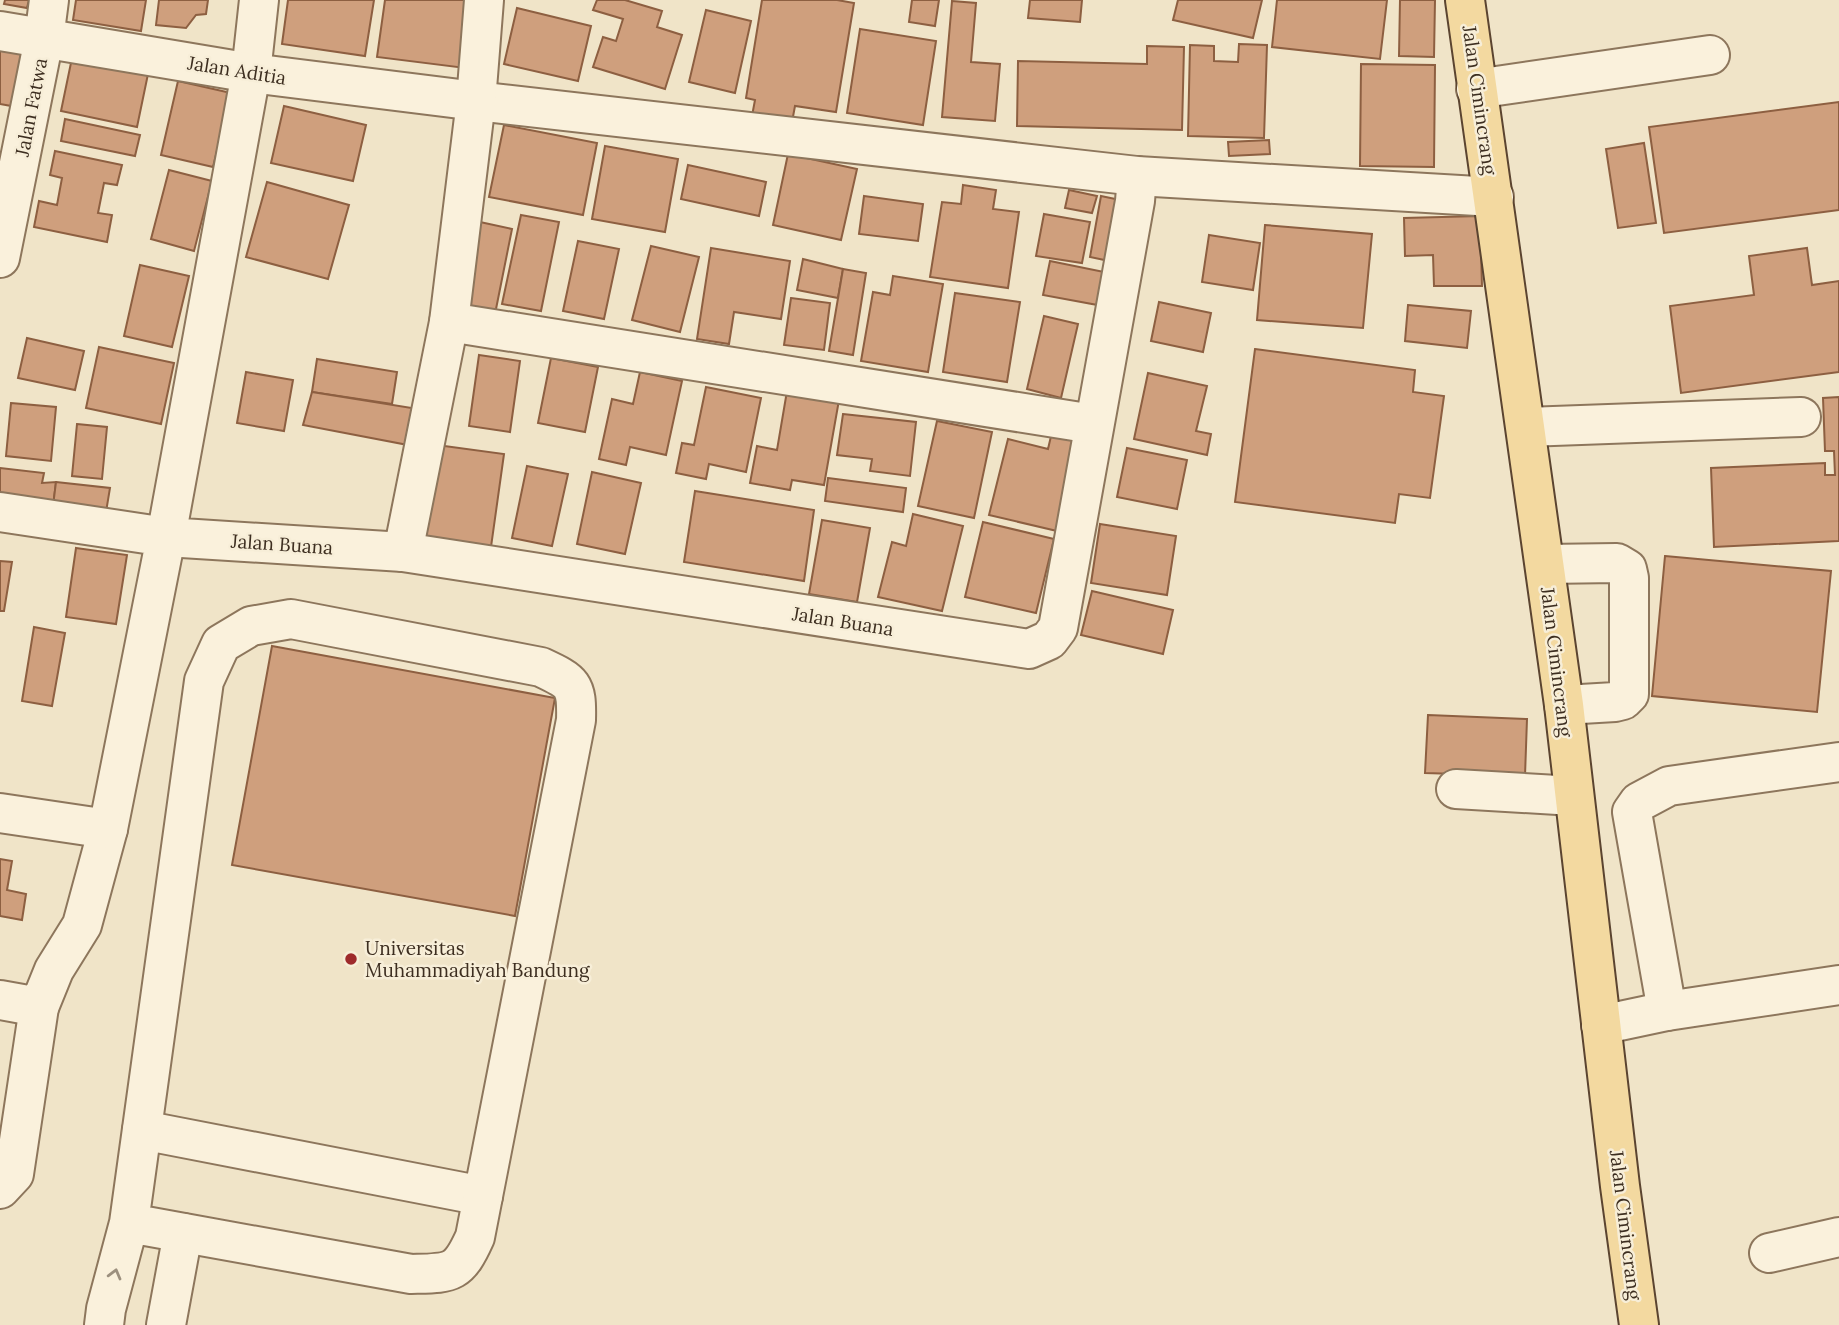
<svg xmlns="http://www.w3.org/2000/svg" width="1839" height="1325" viewBox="0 0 1839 1325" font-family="Lora,serif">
  <rect width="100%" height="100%" fill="#f0e4c8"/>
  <g fill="#cf9f7d" stroke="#8d5f41" stroke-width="2">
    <path d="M5 0H29L27 8 4 4Z"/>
    <path d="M76 0H146L141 31 73 20Z"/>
    <path d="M159 0H208L206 14 196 15 186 28 156 25Z"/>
    <path d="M288 0H374L365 56 282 44Z"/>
    <path d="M385 0H474L465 68 377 57Z"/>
    <path d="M597 0H625L662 11 657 27 682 35 665 89 593 67 603 37 616 41 623 19 593 10Z"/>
    <path d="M762 0H837L854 3 836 112 795 106 792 122 752 116 755 100 746 98Z"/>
    <path d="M912 0H939L935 26 909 22Z"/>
    <path d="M1030 0H1082L1080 22 1028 18Z"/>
    <path d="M1178 0H1262L1253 38 1173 20Z"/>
    <path d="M1277 0H1387L1380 59 1272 47Z"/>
    <path d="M1400 0H1435L1434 57 1399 56Z"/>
    <path d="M952 1 976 3 971 62 1000 64 995 121 942 117Z"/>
    <path d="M517 8 591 26 578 81 504 64Z"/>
    <path d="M706 10 751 21 735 93 689 82Z"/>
    <path d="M860 29 936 41 923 125 847 113Z"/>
    <path d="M1239 44 1267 45 1264 138 1188 136 1190 45 1214 46V61L1238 62Z"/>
    <path d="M1147 46 1184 47 1182 130 1017 126 1018 61 1147 64Z"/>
    <path d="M0 48 26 52 17 107 0 104Z"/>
    <path d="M72 58 148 74 137 127 61 111Z"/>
    <path d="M1361 64 1435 65 1434 167 1360 166Z"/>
    <path d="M178 81 231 93 213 167 161 155Z"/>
    <path d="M1839 102V210L1664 233 1649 127Z"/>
    <path d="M284 106 366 125 353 181 271 163Z"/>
    <path d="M65 119 140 135 135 156 61 141Z"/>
    <path d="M504 125 597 143 583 215 489 197Z"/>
    <path d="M1269 140 1270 154 1229 156 1228 142Z"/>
    <path d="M1644 143 1656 223 1618 228 1606 149Z"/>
    <path d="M605 146 678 159 665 232 592 219Z"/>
    <path d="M55 151 122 165 117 185 104 183 98 213 112 215 107 242 34 227 39 201 57 205 62 178 50 175Z"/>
    <path d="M788 154 857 169 841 240 773 225Z"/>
    <path d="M688 165 766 182 759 216 681 199Z"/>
    <path d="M169 170 212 181 194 251 151 239Z"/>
    <path d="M267 182 349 205 328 279 246 257Z"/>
    <path d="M963 185 996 190 993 209 1019 212 1008 288 930 277 942 202 961 204Z"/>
    <path d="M1069 190 1097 196 1092 213 1065 208Z"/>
    <path d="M864 196 923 204 918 241 859 234Z"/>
    <path d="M1101 196 1125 201 1114 262 1090 257Z"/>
    <path d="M1044 214 1090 222 1082 263 1036 256Z"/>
    <path d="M521 215 559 222 541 311 502 304Z"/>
    <path d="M1480 216 1482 286H1434L1433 255 1405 256 1404 218Z"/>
    <path d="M480 222 512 229 495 314 462 309Z"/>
    <path d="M1265 225 1372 234 1363 328 1257 320Z"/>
    <path d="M1209 235 1260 243 1253 290 1202 282Z"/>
    <path d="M578 241 619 249 604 319 563 311Z"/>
    <path d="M651 246 699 257 680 332 632 320Z"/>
    <path d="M711 248 790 261 781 319 734 312 729 344 697 339Z"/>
    <path d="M1807 248 1812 285 1839 281V372L1681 393 1670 306 1754 295 1749 256Z"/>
    <path d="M803 259 843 269 838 298 797 290Z"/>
    <path d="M1050 261 1109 273 1103 306 1043 295Z"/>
    <path d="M140 265 189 276 172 347 124 336Z"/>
    <path d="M843 269 866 273 853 355 829 351Z"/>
    <path d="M893 276 943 284 928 372 861 361 873 292 890 295Z"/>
    <path d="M955 293 1020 302 1007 382 943 372Z"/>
    <path d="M791 298 830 303 824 350 784 345Z"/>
    <path d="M1159 302 1211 313 1203 352 1151 341Z"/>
    <path d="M1408 305 1471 311 1467 348 1405 341Z"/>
    <path d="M1044 316 1078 324 1061 398 1027 389Z"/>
    <path d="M27 338 84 351 75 390 18 378Z"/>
    <path d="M99 347 174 363 161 424 86 408Z"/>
    <path d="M1255 349 1415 370 1413 392 1444 396 1430 498 1399 494 1395 523 1235 502Z"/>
    <path d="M479 355 520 361 510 432 469 426Z"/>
    <path d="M551 358 598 367 585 432 538 423Z"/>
    <path d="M317 359 397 372 392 404 312 392Z"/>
    <path d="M246 372 293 380 284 431 237 423Z"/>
    <path d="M640 372 682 381 666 455 630 447 626 465 599 459 612 399 633 404Z"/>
    <path d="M1148 373 1207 386 1196 431 1211 434 1207 455 1134 439Z"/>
    <path d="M706 387 761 398 746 472 709 464 706 479 676 473 682 443 694 445Z"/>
    <path d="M787 391 839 400 824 485 792 480 790 490 750 483 757 446 777 450Z"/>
    <path d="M312 392 418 409 408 445 303 425Z"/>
    <path d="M1839 397V541L1714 547 1711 468 1825 463V475H1835L1834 451H1825L1823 398Z"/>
    <path d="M11 403 56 407 51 461 6 456Z"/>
    <path d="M843 414 916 422 910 476 870 471 872 459 837 455Z"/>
    <path d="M937 421 992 432 974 518 918 506Z"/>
    <path d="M77 424 107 427 102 479 72 476Z"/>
    <path d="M1052 432 1079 438 1057 531 989 515 1008 439 1048 449Z"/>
    <path d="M437 445 504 454 491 547 424 538Z"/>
    <path d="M1127 448 1187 460 1177 509 1117 497Z"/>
    <path d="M527 466 568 474 552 546 512 538Z"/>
    <path d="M0 468 44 473 42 483 56 482 53 506 0 496Z"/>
    <path d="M592 472 641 483 625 554 577 544Z"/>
    <path d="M828 478 906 488 903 512 825 501Z"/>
    <path d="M56 482 110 488 106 512 53 506Z"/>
    <path d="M695 491 814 510 804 581 684 562Z"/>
    <path d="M913 514 963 526 942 611 878 597 892 542 906 546Z"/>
    <path d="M822 520 870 528 857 602 809 594Z"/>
    <path d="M983 522 1054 539 1036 613 965 597Z"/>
    <path d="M1100 524 1176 536 1167 595 1091 583Z"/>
    <path d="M76 548 127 555 116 624 66 617Z"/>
    <path d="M1665 556 1831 571 1817 712 1652 696Z"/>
    <path d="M0 561 12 562 4 611H0Z"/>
    <path d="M1092 591 1173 610 1163 654 1081 635Z"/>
    <path d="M34 627 65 633 52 706 22 701Z"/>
    <path d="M272 646 555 698 515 916 232 865Z"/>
    <path d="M1428 715 1527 719 1525 776 1425 773Z"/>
    <path d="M0 859 12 861 7 890 26 894 22 920 0 916Z"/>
  </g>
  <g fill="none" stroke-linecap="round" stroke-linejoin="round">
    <g stroke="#8d765c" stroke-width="42">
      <g id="minor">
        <path d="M259 0 251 73 166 537 403 552 1029 649 1049 640 1058 628 1135 201 1137 176"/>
        <path d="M0 31 251 73 476 101 1137 176 1494 197"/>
        <path d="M1476 89 1710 55"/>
        <path d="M0 258 44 39 49 0"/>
        <path d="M449 322 1093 424"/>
        <path d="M1526 427 1801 417"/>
        <path d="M0 512 166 537 108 829 82 925 54 970 39 1007 0 1000"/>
        <path d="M403 552 449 322 476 101 484 0"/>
        <path d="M1545 564 1617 563 1627 569 1629 578V694L1623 700 1615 702 1564 705"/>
        <path d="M1839 762 1669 786 1639 802 1632 812 1667 1011 1839 985"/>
        <path d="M1456 789 1574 796"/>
        <path d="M0 813 108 829"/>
        <path d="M1601 1025 1667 1011"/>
        <path d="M142 1130 483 1196"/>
        <path d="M0 1189 14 1174 39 1007"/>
        <path d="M1769 1253 1839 1237"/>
        <path d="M104 1325 106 1309 129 1223 204 681 221 644 251 626 291 619 541 667C573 682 577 684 576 720L475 1237C458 1275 451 1273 411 1274L129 1223"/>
        <path d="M166 1325 183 1233"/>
      </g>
    </g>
    <g stroke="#5b4430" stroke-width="42">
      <path id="major" d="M1465 0 1564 705 1620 1186 1639 1325"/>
    </g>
    <use href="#minor" stroke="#faf1dc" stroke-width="38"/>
    <use href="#major" stroke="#f3d9a0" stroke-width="38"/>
  </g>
  <defs><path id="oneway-chevron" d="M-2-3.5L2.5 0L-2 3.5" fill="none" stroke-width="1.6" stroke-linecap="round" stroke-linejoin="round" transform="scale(1.75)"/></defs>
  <use stroke="#9c907e" href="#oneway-chevron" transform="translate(115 1274) rotate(-75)"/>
  <circle fill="#9e2a2b" stroke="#f7eed8" stroke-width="2.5" cx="351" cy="959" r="7"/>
  <g text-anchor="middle" stroke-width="5" stroke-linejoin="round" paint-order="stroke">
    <g font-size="19" fill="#3d2e20" stroke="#f7eed8">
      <text transform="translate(237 70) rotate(9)" y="7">Jalan Aditia</text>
      <text transform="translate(1480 100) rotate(82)" y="7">Jalan Cimincrang</text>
      <text transform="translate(31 107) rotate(-79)" y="7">Jalan Fatwa</text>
      <text transform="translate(282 544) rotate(4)" y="7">Jalan Buana</text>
      <text transform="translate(843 621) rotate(9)" y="7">Jalan Buana</text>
      <text transform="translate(1557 662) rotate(83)" y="7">Jalan Cimincrang</text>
      <text transform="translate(1626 1225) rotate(83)" y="7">Jalan Cimincrang</text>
    </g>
    <g font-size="19" fill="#3d2e20" stroke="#f7eed8" text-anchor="start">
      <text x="365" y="955">Universitas<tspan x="365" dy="22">Muhammadiyah Bandung</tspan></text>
    </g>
  </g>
</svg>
